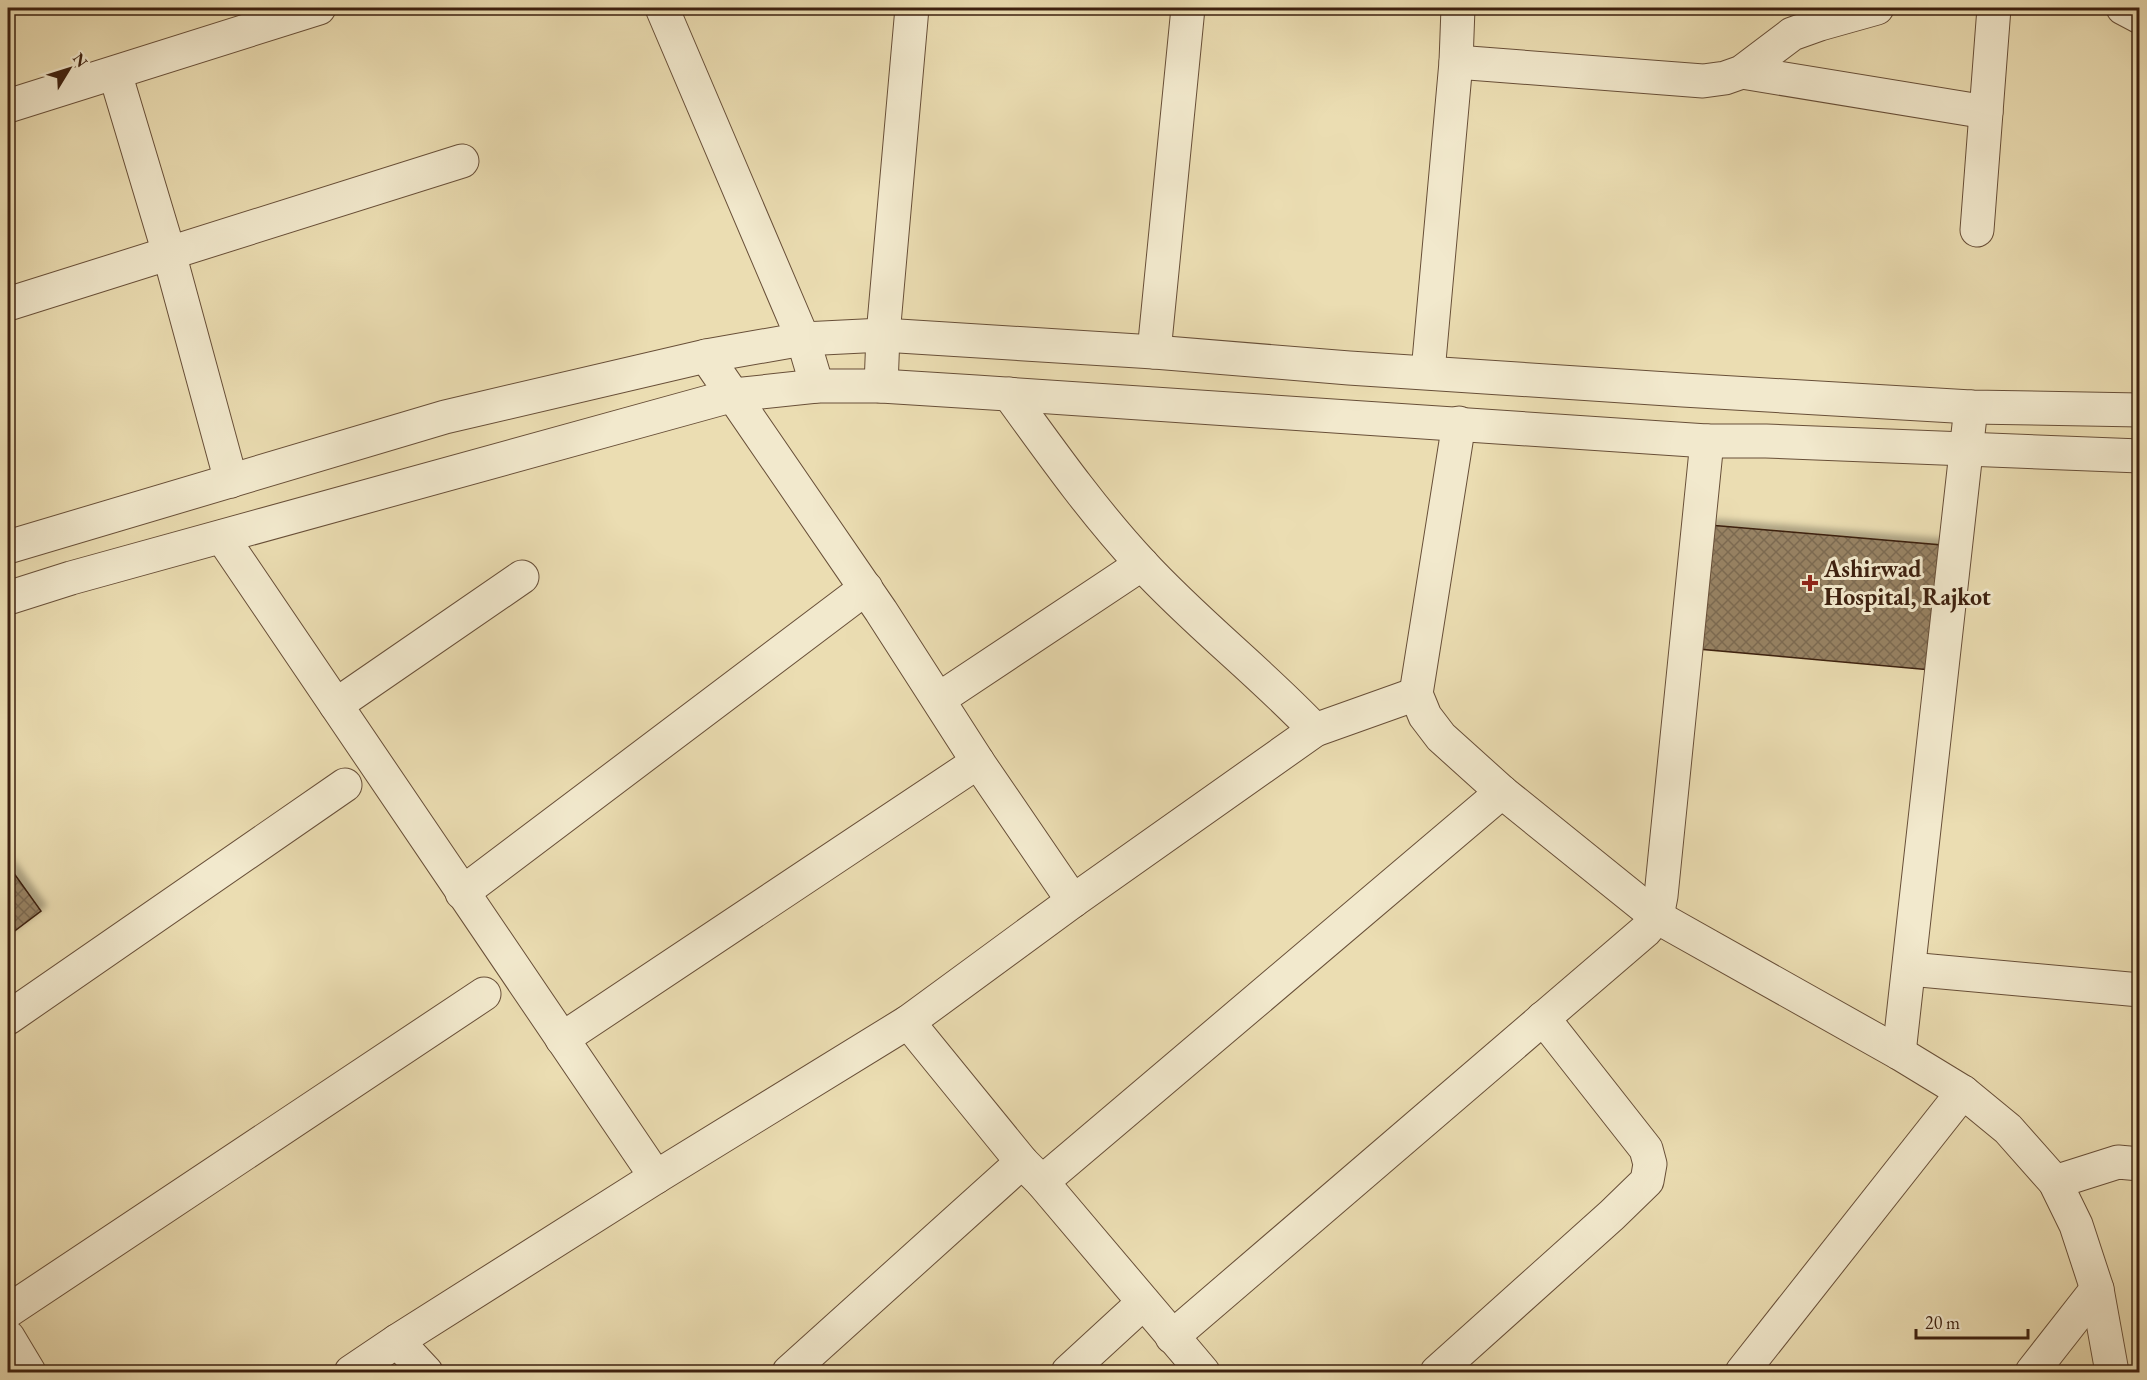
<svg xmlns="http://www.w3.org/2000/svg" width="2147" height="1380" viewBox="0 0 2147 1380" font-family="'EB Garamond',serif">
  <defs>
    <pattern id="building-cross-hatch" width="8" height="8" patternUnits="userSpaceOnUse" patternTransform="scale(1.5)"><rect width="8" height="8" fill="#978264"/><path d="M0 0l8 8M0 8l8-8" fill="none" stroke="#7c6a51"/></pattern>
    <filter id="shadow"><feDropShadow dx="5.5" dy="-5.5" stdDeviation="3" flood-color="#0004"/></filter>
  </defs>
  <rect width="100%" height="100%" fill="#ebddb2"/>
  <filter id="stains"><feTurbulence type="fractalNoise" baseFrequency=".00333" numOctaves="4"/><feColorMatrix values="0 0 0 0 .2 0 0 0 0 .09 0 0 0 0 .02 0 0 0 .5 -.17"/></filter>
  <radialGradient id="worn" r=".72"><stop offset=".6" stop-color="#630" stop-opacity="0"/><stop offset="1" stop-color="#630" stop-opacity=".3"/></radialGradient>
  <g fill="url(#building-cross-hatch)" stroke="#3d200f" stroke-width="1.5" filter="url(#shadow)">
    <path d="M1709 525 1942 545 1931 670 1698 649Z"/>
    <path d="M8 865 41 911 8 936Z"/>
  </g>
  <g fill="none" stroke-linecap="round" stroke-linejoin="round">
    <g stroke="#684f38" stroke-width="35">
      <g id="minor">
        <path d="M662 8 803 339 817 386"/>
        <path d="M2123 8 2140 17"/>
        <path d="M1456 62 1703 81 1725 78 1742 72 1792 34 1820 24 1877 8"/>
        <path d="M1742 72 1986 112"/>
        <path d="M115 73 169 253 231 481"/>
        <path d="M8 106 319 8"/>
        <path d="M1977 230 1994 8"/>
        <path d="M8 304 462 161"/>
        <path d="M1154 352 1188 8"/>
        <path d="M706 356 881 611 978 762 1073 901"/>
        <path d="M1428 372 1456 62 1458 8"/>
        <path d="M881 386 883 335 912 8"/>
        <path d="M1009 394C1051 452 1092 510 1141 563 1195 622 1259 671 1315 730"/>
        <path d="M1459 423 1416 694 1425 716 1441 737 1502 792 1657 917 1899 1053 1963 1092 2008 1129 2055 1182 2076 1225 2097 1289 2112 1372"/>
        <path d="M222 537 656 1177"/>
        <path d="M939 699 1142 564"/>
        <path d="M336 705 522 577"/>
        <path d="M462 893 866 588"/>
        <path d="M1909 969 2140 990"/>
        <path d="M8 1018 345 785"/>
        <path d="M908 1022 1022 1162 1042 1182 1203 1372"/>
        <path d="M562 1039 978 762"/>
        <path d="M1899 1053 1971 407"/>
        <path d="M1042 1182 1502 792"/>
        <path d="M2055 1182 2118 1162 2140 1164"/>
        <path d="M8 1311 484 994"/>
        <path d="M8 1337 29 1372"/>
        <path d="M1172 1337 1645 931 1657 917 1661 896 1707 441"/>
        <path d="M397 1341 426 1372"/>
        <path d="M351 1372 397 1341 656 1177 908 1022 1073 901 1315 730 1416 694"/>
        <path d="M789 1372 1022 1162"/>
        <path d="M1068 1372 1143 1303"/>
        <path d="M1437 1372 1612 1215 1647 1181 1650 1164 1646 1149 1543 1018"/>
        <path d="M1742 1372 1963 1092"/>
        <path d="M2032 1372 2097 1289"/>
      </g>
    </g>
    <g stroke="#684f38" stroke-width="35">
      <g id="tertiary">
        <path d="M8 547 445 417 706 356 803 339 883 335 1154 352 1349 368 1683 390 1971 407 2140 410"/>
        <path d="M8 598 71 578 734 395 817 386H881L976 392 1707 441H1766L2140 456"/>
      </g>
    </g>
    <use href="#minor" stroke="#f2e9cd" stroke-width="33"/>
    <use href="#tertiary" stroke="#f2e9cd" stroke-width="33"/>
  </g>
  <path fill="#8f2418" stroke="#f2e9cd" stroke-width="2" d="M1807 574h6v6h6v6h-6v6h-6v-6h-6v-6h6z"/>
  <g text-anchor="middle" stroke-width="6" stroke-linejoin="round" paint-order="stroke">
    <g font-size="24" font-weight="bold" fill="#3d200f" stroke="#f2e9cd" text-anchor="start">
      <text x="1824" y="577">Ashirwad<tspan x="1824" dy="28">Hospital, Rajkot</tspan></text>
    </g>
  </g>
  <rect width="2147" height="1380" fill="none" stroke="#ebddb2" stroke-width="30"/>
  <rect x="9" y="9" width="2129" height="1362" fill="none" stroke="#3d200f" stroke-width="3"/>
  <rect x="15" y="15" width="2117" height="1350" fill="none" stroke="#3d200f" stroke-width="1.5"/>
  <g transform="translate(69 69) rotate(52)" stroke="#f2e9cd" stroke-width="4.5" paint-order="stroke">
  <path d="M0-4.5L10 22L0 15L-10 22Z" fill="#3d200f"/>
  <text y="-9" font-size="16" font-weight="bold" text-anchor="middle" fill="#3d200f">N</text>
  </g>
  <path d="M1916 1329v9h112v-9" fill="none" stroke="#3d200f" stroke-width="3"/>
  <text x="1925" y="1329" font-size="18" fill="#3d200f" stroke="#f2e9cd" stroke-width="4.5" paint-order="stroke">20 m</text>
  <rect width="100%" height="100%" filter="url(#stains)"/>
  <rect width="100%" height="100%" fill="url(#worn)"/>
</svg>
